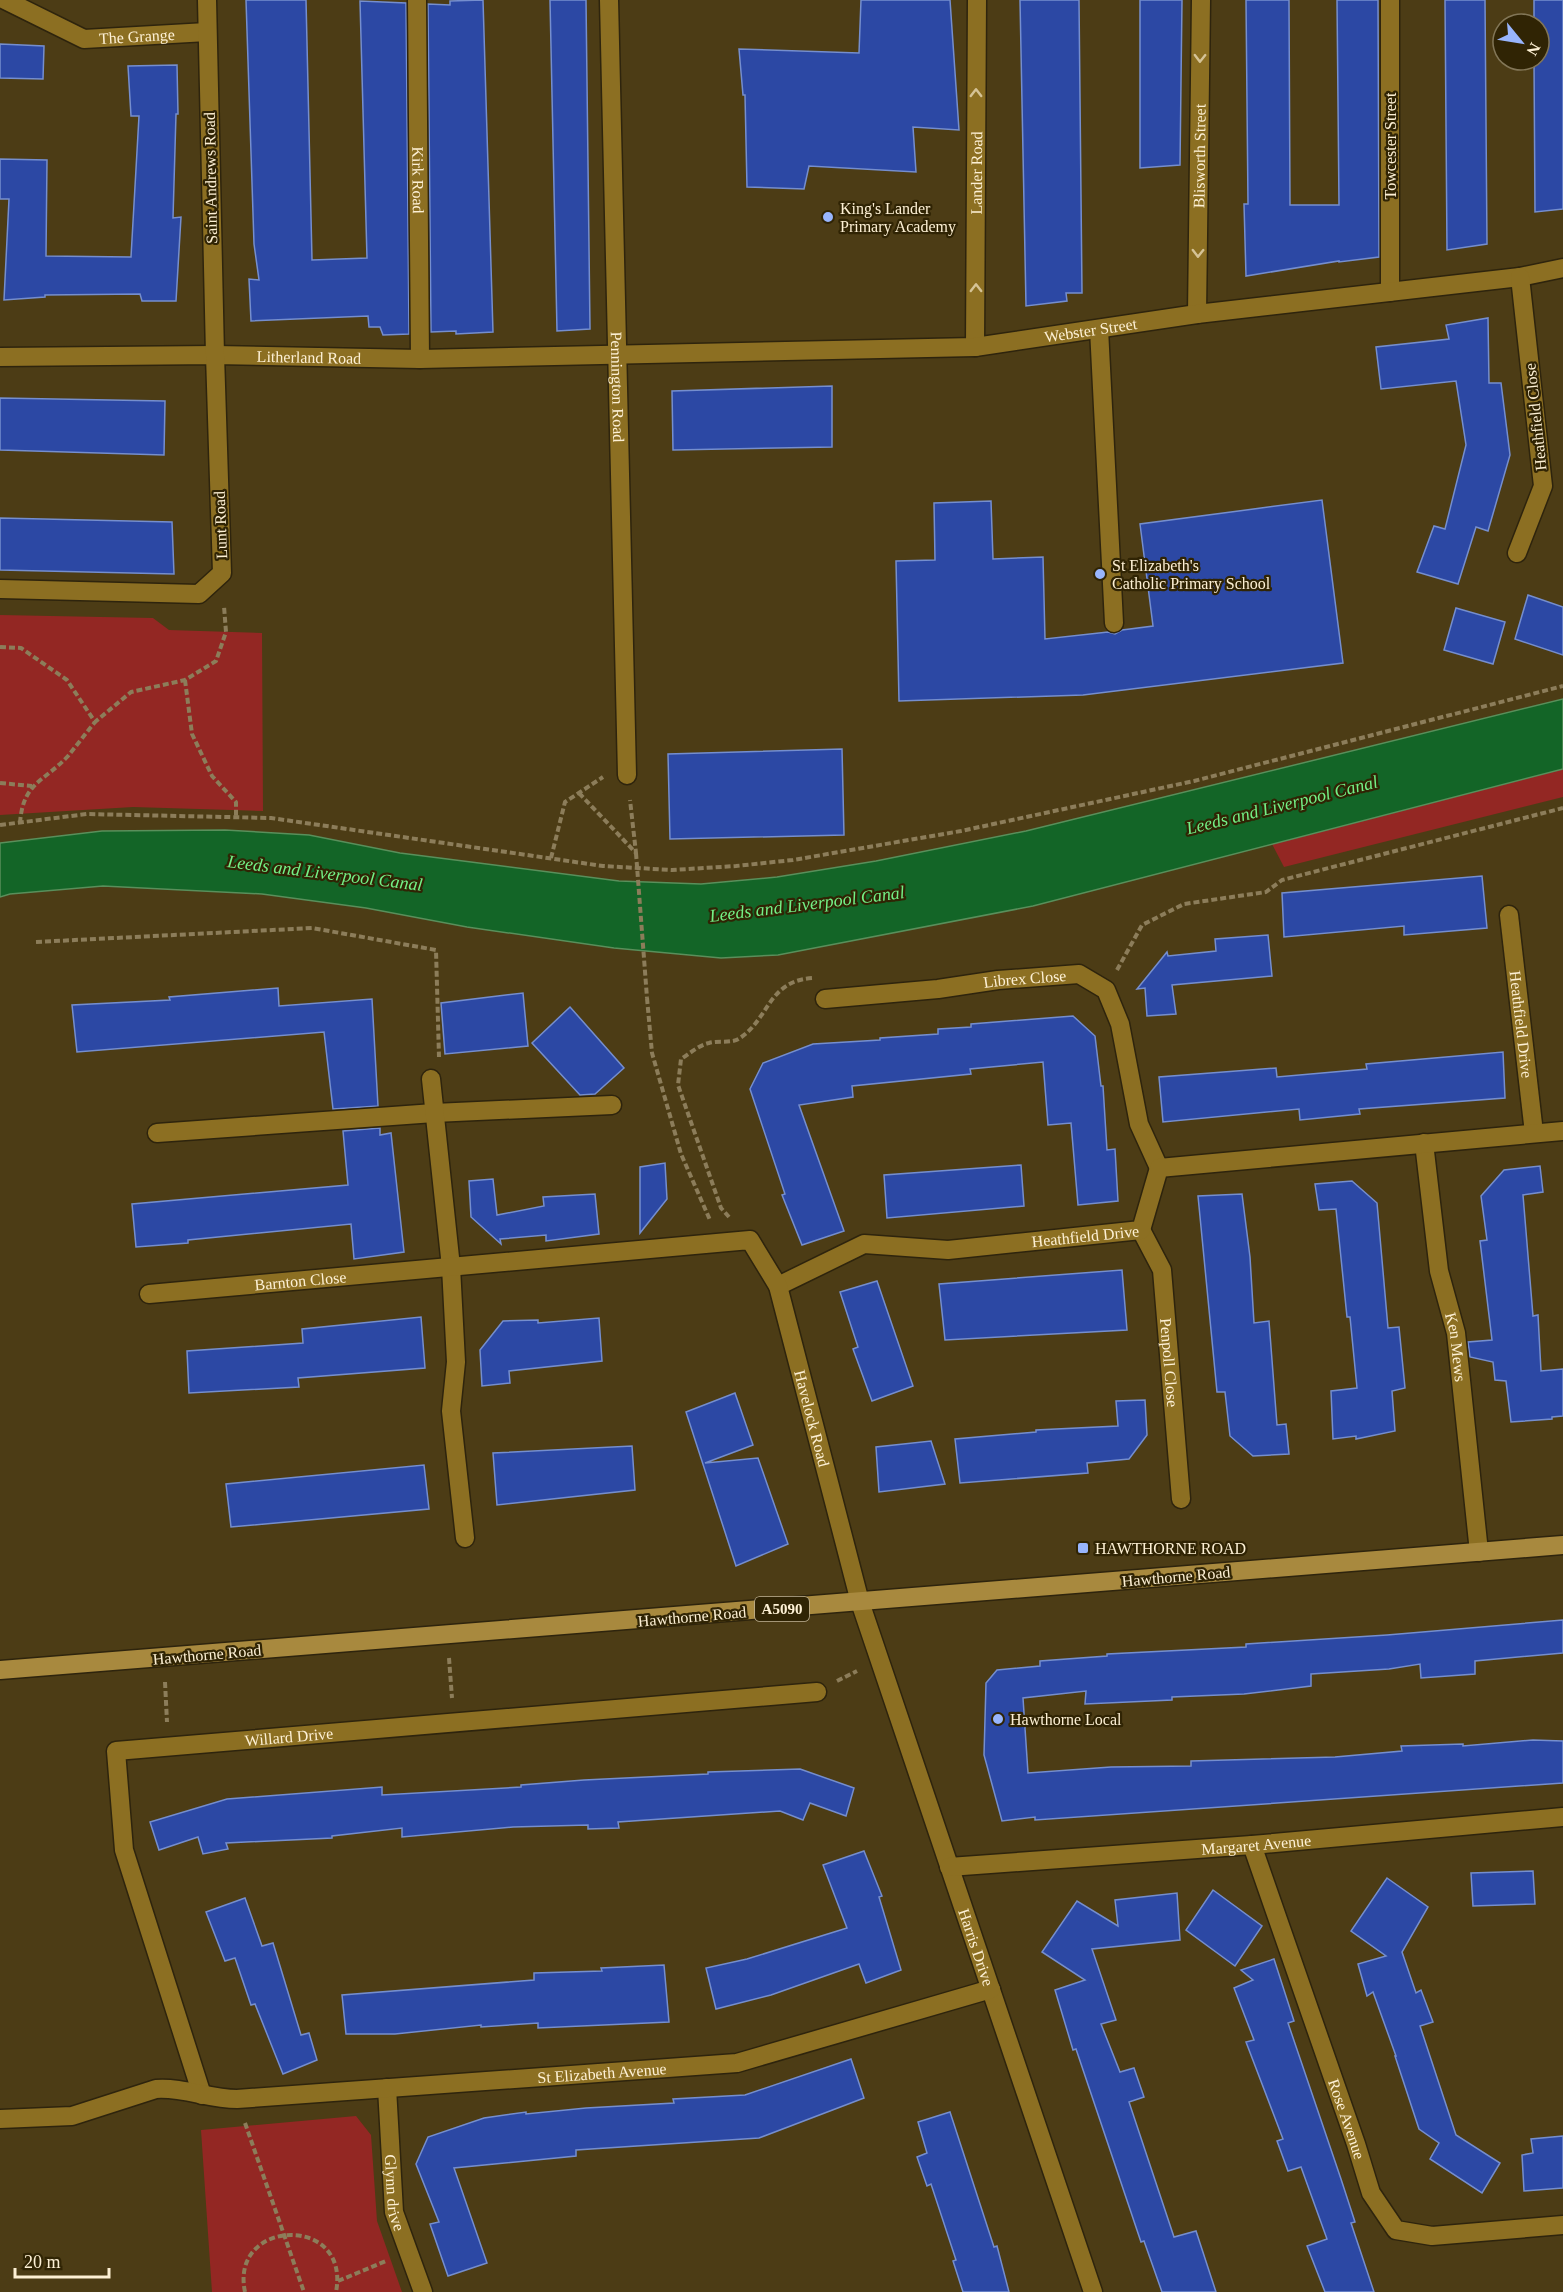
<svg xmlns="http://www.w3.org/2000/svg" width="1563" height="2292" viewBox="0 0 1563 2292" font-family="'Times New Roman',serif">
  <rect width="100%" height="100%" fill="#4c3c15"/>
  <g fill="#932723">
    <path d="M0 615 153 618 169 630 262 633 263 811 133 807 0 815Z"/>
    <path d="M1563 769V797L1284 867 1272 844Z"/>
    <path d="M356 2116 371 2135 377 2221 402 2292H212L201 2130Z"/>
  </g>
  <path fill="#136527" stroke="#598f5b" stroke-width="1.5" d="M1563 699V769L1033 906 778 955 721 958 614 948 467 927 366 908 262 894 103 886 10 894 0 897V843L102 831 225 830 309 835 400 853 471 862 619 881 701 884 777 877 876 861 1026 831Z"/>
  <g fill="#2c48a4" stroke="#758ece" stroke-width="1.5">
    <path d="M246 0H306L312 260 367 258 360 1 406 3 409 334 383 335 380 327H369L368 316 251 321 249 279 259 280 254 244Z"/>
    <path d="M483 0 493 332 456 334V331L431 332 428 4 450 5V1Z"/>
    <path d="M550 0H586L590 329 557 331Z"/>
    <path d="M861 0H950L959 130 913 127 916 172 809 166 804 189 747 187 745 95H743L739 49 859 53Z"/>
    <path d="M1020 0H1079L1082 293H1066L1067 301 1026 306Z"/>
    <path d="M1140 0H1182L1180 165 1140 168Z"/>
    <path d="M1246 0H1289L1290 205H1339L1337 0H1378L1379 257 1339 262V261L1246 276 1244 204H1248Z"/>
    <path d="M1445 0H1485L1487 244 1447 250Z"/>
    <path d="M1534 0H1563V209L1535 212 1534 60H1539V24H1534Z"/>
    <path d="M0 44 44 46 43 79 0 78Z"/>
    <path d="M177 65 178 114H176L173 218 181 217 176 301H142L140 294 45 295V297L4 300 9 199H0V159L47 160 46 256 131 257 139 116H131L128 66Z"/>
    <path d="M1488 318 1489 383H1501L1510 455 1488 531 1476 527 1458 584 1417 572 1434 526 1445 529 1466 445 1456 381 1381 389 1376 347 1449 339 1446 325Z"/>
    <path d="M832 386V447L673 450 672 391Z"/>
    <path d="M0 398 165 401 164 455 0 450Z"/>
    <path d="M1322 500 1343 663 1083 695 899 701 896 561 935 560 934 503 991 501 993 559 1043 557 1045 639 1108 632 1115 634 1122 630 1153 626 1140 524Z"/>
    <path d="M0 518 172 522 174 574 0 570Z"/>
    <path d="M1528 595 1563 607V655L1515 639Z"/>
    <path d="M1456 608 1505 622 1493 664 1444 650Z"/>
    <path d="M842 749 844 835 670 839 668 754Z"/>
    <path d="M1482 876 1487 928 1404 935V926L1284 937 1282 893Z"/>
    <path d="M1268 935 1272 976 1172 985 1176 1014 1147 1016 1145 988 1137 989 1167 952 1168 956 1216 951 1215 939Z"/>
    <path d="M278 988 279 1006 372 999 378 1106 333 1109 324 1032 77 1052 72 1005 170 1000 169 997Z"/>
    <path d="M523 993 528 1046 445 1054 441 1003Z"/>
    <path d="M570 1007 624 1068 595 1094 580 1095 532 1043Z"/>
    <path d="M1073 1016 1095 1036 1101 1086H1103L1107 1150 1115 1149 1118 1201 1078 1205 1071 1123 1048 1125 1043 1062 970 1069 971 1074 852 1086 853 1097 799 1105 844 1231 802 1245 782 1195 785 1194 750 1089 763 1063 813 1044 880 1040V1038L938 1034V1029L971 1027V1024Z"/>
    <path d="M1503 1052 1505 1098 1359 1109 1360 1114 1300 1120 1299 1109 1163 1122 1159 1077 1276 1068 1277 1077 1367 1069 1366 1064Z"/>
    <path d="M380 1128V1135L391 1133 404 1252 354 1259 351 1224 188 1240V1243L136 1247 132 1204 348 1185 343 1131Z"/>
    <path d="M665 1163 667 1199 640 1233V1167Z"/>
    <path d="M1021 1165 1024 1206 887 1218 884 1175Z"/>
    <path d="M1540 1166 1543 1192 1523 1195 1533 1316 1538 1315 1541 1371 1563 1369V1416L1552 1417V1419L1511 1422 1506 1381 1495 1380 1493 1362 1470 1357 1468 1342 1492 1340 1480 1241 1487 1240 1481 1196 1504 1170Z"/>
    <path d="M493 1179 497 1215 544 1206 543 1197 595 1194 599 1234 546 1241V1235L500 1239 501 1244 471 1217 469 1181Z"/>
    <path d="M1352 1181 1377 1203 1388 1328 1399 1327 1405 1388 1392 1391 1395 1431 1356 1439V1436L1333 1439 1331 1391 1357 1388 1350 1317H1347L1336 1209 1319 1210 1315 1184Z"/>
    <path d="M1242 1194 1250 1257 1254 1323 1269 1321 1277 1425 1286 1424 1289 1454 1253 1456 1230 1436 1225 1392H1217L1198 1196Z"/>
    <path d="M1122 1270 1127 1330 945 1340 939 1284Z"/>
    <path d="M877 1281 913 1386 872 1401 853 1349 858 1347 840 1292Z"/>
    <path d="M421 1317 425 1368 298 1378 299 1387 189 1393 187 1351 303 1343 302 1329Z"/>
    <path d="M599 1318 602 1361 509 1371 510 1383 482 1386 480 1350 503 1321 538 1320V1323Z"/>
    <path d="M735 1393 753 1445 705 1463 758 1458 788 1544 736 1566 686 1412Z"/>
    <path d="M1145 1400 1147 1435 1129 1459 1087 1463 1088 1473 960 1483 955 1439 1036 1432V1430L1118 1426 1116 1401Z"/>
    <path d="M931 1441 945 1484 879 1492 876 1447Z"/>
    <path d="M632 1446 635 1490 497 1505 493 1453Z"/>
    <path d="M424 1465 429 1509 231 1527 226 1484Z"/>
    <path d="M1563 1620V1653L1475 1661V1674L1421 1678 1420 1664 1389 1669 1311 1674V1686L1244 1694 1172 1697V1700L1085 1704 1086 1691 1023 1698 1028 1773 1111 1767 1191 1766V1761L1335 1757 1402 1751 1401 1746 1463 1744V1746L1533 1740 1563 1741V1783L1035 1820V1817L1002 1821 984 1755 986 1683 997 1670 1040 1666V1661L1107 1656V1654L1246 1647V1644L1387 1635Z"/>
    <path d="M800 1769 854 1788 846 1816 810 1803 803 1820 780 1811 618 1822 619 1828 588 1829V1825L513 1827 402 1837V1828L332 1836V1838L226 1843 228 1849 203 1854 198 1837 159 1850 150 1822 227 1799 382 1787V1795L521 1787V1785L584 1780 708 1774V1772Z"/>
    <path d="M864 1851 882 1896 879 1897 901 1970 866 1983 859 1964 771 1995 716 2009 706 1968 747 1959 847 1928 823 1865Z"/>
    <path d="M1533 1871 1535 1904 1473 1906 1471 1873Z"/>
    <path d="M1387 1878 1428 1907 1402 1952 1416 1993 1421 1990 1433 2022 1420 2026 1456 2135 1500 2163 1482 2193 1430 2159 1439 2143 1419 2129 1395 2056H1396L1373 1992 1367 1996 1358 1964 1386 1956 1351 1931Z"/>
    <path d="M1213 1890 1262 1926 1235 1966 1186 1930Z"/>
    <path d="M1177 1893 1180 1940 1092 1949 1116 2020 1101 2024 1120 2072 1134 2068 1144 2097 1129 2102 1174 2237 1196 2231 1216 2292H1162L1144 2241 1141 2242 1076 2049 1073 2050 1055 1990 1085 1980 1042 1952 1077 1901 1118 1926 1115 1900Z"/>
    <path d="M245 1898 262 1946 273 1943 301 2035 309 2033 317 2060 283 2074 255 2004 251 2005 235 1958 225 1961 206 1912Z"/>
    <path d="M1274 1959 1294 2021 1288 2023 1341 2179 1355 2222 1351 2223 1374 2292H1325L1307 2246 1327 2239 1301 2167 1288 2171 1277 2141 1283 2139 1246 2042 1254 2040 1234 1988 1253 1980 1241 1970Z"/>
    <path d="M664 1965 669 2022 538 2028V2023L481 2027V2025L395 2034H346L342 1995 534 1980V1973L602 1971 601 1968Z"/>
    <path d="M851 2059 864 2098 759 2138 576 2150V2156L454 2168 487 2263 448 2276 430 2224 439 2222 416 2164 428 2137 484 2118 526 2112V2114L586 2108 674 2103 673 2099 745 2095Z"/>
    <path d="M950 2112 994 2247 997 2246 1009 2292H963L953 2261 956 2260 931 2184 927 2186 917 2157 927 2153 918 2122Z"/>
    <path d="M1563 2136V2188L1524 2191 1522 2155 1533 2153 1531 2139Z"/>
  </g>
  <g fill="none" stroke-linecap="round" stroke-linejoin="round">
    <g stroke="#2e240d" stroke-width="21">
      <g id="service">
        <path d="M1099 329 1114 623"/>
        <path d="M157 1133 434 1113 612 1105"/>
      </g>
    </g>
    <g stroke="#2e240d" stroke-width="21">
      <g id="minor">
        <path id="s1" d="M5 0 84 39 207 32"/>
        <path id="s2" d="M417 0 420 359"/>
        <path id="s3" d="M609 0 627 775"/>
        <path d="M1390 0V292"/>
        <path id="s4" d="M1197 314 1201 0"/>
        <path id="s5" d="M975 347 977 0"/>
        <path id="s6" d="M0 357 215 355 420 359 975 347 1197 314 1520 277 1563 268"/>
        <path d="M1517 553 1543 486 1520 277"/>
        <path d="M0 589 199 594 222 573 215 355 207 0"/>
        <path id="s7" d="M1509 915 1534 1133"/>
        <path id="s8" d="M825 999 938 989 998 980 1079 974 1106 990 1120 1024 1139 1124 1159 1168"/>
        <path d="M431 1079 451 1267 456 1362 451 1411 465 1538"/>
        <path id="s9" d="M1424 1143 1439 1271 1456 1333 1479 1552"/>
        <path id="s10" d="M1141 1230 1162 1270 1181 1499"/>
        <path id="s11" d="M778 1286 864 1244 948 1250 1141 1230 1159 1168 1563 1131"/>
        <path id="s12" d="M149 1294 750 1240 778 1286 860 1602 1093 2292"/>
        <path id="s13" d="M1252 1845 1356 2144 1371 2193 1396 2230 1432 2236 1563 2225"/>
        <path id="s14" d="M949 1867 1252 1845 1563 1817"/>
        <path id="s15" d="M387 2088 394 2212 423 2292"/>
        <path id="s16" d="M202 2095 124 1850 116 1751 817 1692"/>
        <path id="s17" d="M0 2119 72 2116 156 2089C184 2087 209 2099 237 2099L737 2063 991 1989"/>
      </g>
    </g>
    <g stroke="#2e240d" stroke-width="21">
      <path id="primary" d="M0 1670 1563 1545"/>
    </g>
    <g stroke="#8c7d5a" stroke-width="4" stroke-dasharray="6 3" stroke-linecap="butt">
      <path d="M0 647 21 648 67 680 95 722 131 692 185 680 216 661 226 632 224 606"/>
      <path d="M185 680 192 734 212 776 236 802V818"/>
      <path d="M0 783 32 786"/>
      <path d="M579 793 636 853 630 800"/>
      <path d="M20 823C23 782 44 782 68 756 77 745 86 733 95 722"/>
      <path d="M0 825 87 814 271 818 603 866 672 870 736 866 793 860 961 831 1194 781 1563 686"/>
      <path d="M551 858 565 802 603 777"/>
      <path d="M36 942 312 928 436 950 439 1057"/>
      <path d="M1117 970 1142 925 1184 904 1266 892 1282 880 1563 808"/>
      <path d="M647 998 652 1053 681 1154 710 1220"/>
      <path d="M729 1217 721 1208 678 1085 681 1059C689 1054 699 1045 709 1043 718 1040 732 1044 740 1038 769 1019 768 981 812 978"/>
      <path d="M449 1658 452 1698"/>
      <path d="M837 1681 857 1671"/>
      <path d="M165 1682 167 1722"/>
      <path d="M245 2123 304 2292"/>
      <path d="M338 2281 386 2261"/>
      <path d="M245 2292C229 2218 351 2214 336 2292"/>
    </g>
    <use href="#service" stroke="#8c6f22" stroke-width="18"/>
    <use href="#minor" stroke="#8c6f22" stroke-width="18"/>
    <use href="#primary" stroke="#a8893e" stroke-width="18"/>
    <path stroke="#8c7d5a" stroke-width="4" stroke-dasharray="6 3" stroke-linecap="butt" d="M636 853 647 998"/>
  </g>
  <defs><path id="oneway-chevron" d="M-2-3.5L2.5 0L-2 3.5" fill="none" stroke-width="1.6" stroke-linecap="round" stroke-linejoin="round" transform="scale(1.5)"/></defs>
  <g stroke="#d5c396">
    <use href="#oneway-chevron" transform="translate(1200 58) rotate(91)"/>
    <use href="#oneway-chevron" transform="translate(976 93) rotate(-90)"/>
    <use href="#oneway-chevron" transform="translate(1198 253) rotate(91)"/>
    <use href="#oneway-chevron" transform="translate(976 288) rotate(-90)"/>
  </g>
  <g fill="#98b5fd" stroke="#302404" stroke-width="2">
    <circle cx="828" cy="217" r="6"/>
    <circle cx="1100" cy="574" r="6"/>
    <rect x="1077" y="1542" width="12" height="12" rx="3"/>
    <circle cx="998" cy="1719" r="6"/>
  </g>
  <g text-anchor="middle" stroke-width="4.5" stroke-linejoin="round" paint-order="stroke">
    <rect fill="#302404" stroke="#c0b396" stroke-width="1.5" x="755" y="1597" width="54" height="24" rx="4.5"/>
    <g font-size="15" font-weight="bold" fill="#fdf0d4">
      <text x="782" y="1614">A5090</text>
    </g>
    <g font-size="16" fill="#fdf0d4" stroke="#302404">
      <text dy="6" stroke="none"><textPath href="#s1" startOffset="141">The Grange</textPath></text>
      <text transform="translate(1390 146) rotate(-90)" y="6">Towcester Street</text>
      <text dy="6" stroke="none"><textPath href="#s4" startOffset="158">Blisworth Street</textPath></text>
      <text dy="6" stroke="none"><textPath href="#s5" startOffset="174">Lander Road</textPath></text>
      <text transform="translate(210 178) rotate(-91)" y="6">Saint Andrews Road</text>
      <text dy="6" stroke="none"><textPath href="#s2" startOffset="180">Kirk Road</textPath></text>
      <text dy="6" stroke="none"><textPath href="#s6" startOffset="1092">Webster Street</textPath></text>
      <text dy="6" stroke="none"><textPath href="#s6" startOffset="309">Litherland Road</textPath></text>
      <text dy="6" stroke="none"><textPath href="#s3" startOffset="387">Pennington Road</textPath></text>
      <text transform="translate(1535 417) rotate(-96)" y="6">Heathfield Close</text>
      <text transform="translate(220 525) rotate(-92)" y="6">Lunt Road</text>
      <text dy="6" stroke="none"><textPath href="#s8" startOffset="201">Librex Close</textPath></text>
      <text dy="6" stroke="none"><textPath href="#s7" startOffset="110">Heathfield Drive</textPath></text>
      <text dy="6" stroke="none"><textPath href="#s11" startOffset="318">Heathfield Drive</textPath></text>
      <text dy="6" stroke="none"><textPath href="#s12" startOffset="152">Barnton Close</textPath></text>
      <text dy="6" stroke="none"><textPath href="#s9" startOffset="207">Ken Mews</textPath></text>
      <text dy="6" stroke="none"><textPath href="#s10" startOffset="138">Penpoll Close</textPath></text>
      <text dy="6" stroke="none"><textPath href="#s12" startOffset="794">Havelock Road</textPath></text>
      <text transform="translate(1176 1576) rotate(-5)" y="6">Hawthorne Road</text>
      <text transform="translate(692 1616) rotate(-5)" y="6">Hawthorne Road</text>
      <text transform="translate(207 1654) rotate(-5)" y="6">Hawthorne Road</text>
      <text dy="6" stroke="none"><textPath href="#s16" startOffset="530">Willard Drive</textPath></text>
      <text dy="6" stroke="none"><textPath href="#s14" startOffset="308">Margaret Avenue</textPath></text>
      <text dy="6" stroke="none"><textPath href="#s12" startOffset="1348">Harris Drive</textPath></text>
      <text dy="6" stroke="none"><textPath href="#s17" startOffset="608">St Elizabeth Avenue</textPath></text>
      <text dy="6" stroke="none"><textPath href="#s13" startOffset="290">Rose Avenue</textPath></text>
      <text dy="6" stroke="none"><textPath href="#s15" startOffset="105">Glynn drive</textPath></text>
    </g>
    <g font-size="16" fill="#fdf0d4" stroke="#302404" text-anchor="start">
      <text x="840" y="214">King's Lander<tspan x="840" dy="18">Primary Academy</tspan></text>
      <text x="1112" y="571">St Elizabeth's<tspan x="1112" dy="18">Catholic Primary School</tspan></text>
      <text x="1095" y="1554">HAWTHORNE ROAD</text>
      <text x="1010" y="1725">Hawthorne Local</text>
    </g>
    <g font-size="18" font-style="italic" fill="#73f086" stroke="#302404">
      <text transform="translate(1282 805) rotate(-14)" y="6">Leeds and Liverpool Canal</text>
      <text transform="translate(325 873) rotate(7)" y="6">Leeds and Liverpool Canal</text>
      <text transform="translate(807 904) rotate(-7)" y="6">Leeds and Liverpool Canal</text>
    </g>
  </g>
  <g transform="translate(1521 42) rotate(120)"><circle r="28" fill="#302404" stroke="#827657" stroke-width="1.5"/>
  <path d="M0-4.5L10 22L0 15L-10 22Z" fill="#98b5fd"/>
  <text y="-9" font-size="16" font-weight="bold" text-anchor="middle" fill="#fdf0d4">N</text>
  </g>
  <path d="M15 2268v9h94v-9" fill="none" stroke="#fdf0d4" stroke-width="3"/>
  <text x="24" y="2268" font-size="18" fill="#fdf0d4" stroke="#302404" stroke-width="4.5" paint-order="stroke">20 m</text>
</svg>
